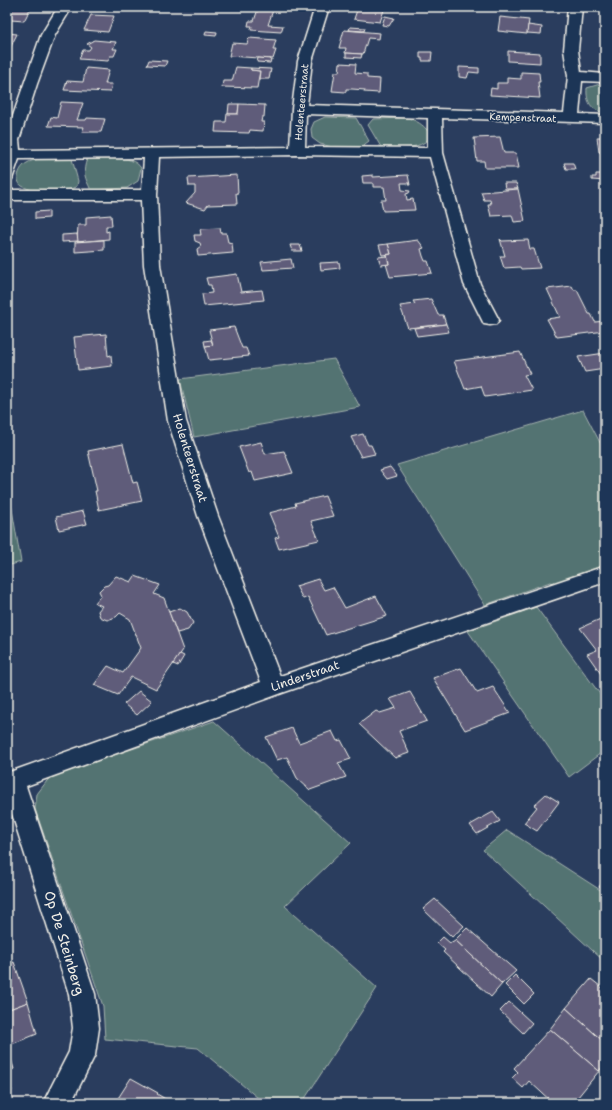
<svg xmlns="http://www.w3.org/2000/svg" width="612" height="1110" viewBox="0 0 612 1110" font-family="'Shantell Sans',sans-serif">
  <rect width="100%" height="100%" fill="#2a3d5e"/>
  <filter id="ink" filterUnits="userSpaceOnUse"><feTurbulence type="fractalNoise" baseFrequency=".025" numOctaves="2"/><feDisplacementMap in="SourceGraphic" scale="8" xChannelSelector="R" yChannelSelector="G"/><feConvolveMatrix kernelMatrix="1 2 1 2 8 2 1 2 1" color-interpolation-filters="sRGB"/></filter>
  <g filter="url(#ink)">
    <g fill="#537372" stroke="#a4b2ad">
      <path d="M600 84H605V113C591 110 586 102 587 88Z"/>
      <path d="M325 117 356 118 369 141 361 147 337 148 320 144 312 138 311 129 314 122Z"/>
      <path d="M407 118C416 119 438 133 425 142 414 150 393 147 381 147L368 125 373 119Z"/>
      <path d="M39 159H72L78 181 77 186C67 193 33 193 22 186 14 181 19 167 27 163 30 161 35 160 39 159Z"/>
      <path d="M87 159C103 159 131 153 141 168L138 181 127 188 91 190C85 178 82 172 87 159Z"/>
      <path d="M334 359 360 407 194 437 180 379Z"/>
      <path d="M583 410 605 452V571L561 584 550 582 485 605 397 465Z"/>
      <path d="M7 480 21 562 7 566Z"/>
      <path d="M536 607 605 701V750L569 777 468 631Z"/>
      <path d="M214 721 351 843 285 906 377 988 302 1103H264L198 1048 105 1039 103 1006 35 809 37 794 50 777Z"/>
      <path d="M507 830 605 893V962L483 850Z"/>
    </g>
    <g fill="#5e5b7a" stroke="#f4f1e8">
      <path d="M7 7H31L24 21 11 20 8 25Z"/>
      <path d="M358 7H385L380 22 354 19Z"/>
      <path d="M258 9 273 10 268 25 283 26 281 32 251 30 252 26H248L249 21H254Z"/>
      <path d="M91 15 114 16 108 32 84 30Z"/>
      <path d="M385 16 394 18 389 26 382 25Z"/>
      <path d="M500 17 529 20 527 34 498 31Z"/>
      <path d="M528 25 542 27 541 34 527 33Z"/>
      <path d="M350 27 365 28 364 31 349 30Z"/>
      <path d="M344 30 380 33 379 39 368 38 363 54 345 53 346 48H339Z"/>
      <path d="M206 31 217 32 216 36 205 35Z"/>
      <path d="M7 33 17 34 8 52H7Z"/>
      <path d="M249 38 276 40 273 50H276L273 59 229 56 232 43 247 44Z"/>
      <path d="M94 40 116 42 113 49H117L114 56H110L108 61 79 59 83 50H89L91 47 87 44Z"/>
      <path d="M508 51 540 53V63L508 61Z"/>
      <path d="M420 52H432L431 61H422V58H420Z"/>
      <path d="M346 53 362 54 361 58 346 57Z"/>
      <path d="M258 58 271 59 270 63 257 62Z"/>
      <path d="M149 60 167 61 165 66 147 65Z"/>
      <path d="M340 63 356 64 355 73 367 74V78L380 79 379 93 364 92 365 90 352 89H346V92L332 91 335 72H339Z"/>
      <path d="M236 67 251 68V70L260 71 257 88 222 87 223 81H232Z"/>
      <path d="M459 67 479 68V73L469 72 467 78 459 77Z"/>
      <path d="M86 68 109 70 105 84H112L110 92 64 90 67 81 83 82Z"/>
      <path d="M251 68 271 69 269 79H259L260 71 251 70Z"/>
      <path d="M521 72 539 73 540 82H538L540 98 490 95 491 88 497 89V83H507V78L521 79Z"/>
      <path d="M61 102 83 103 77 120H86L87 118 105 119 101 132H82L84 127 48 126 51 117 57 118Z"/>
      <path d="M229 104H239L238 114H228Z"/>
      <path d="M239 104 265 105 264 117H262L261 122H264L263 131 250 130 249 133 215 132 216 122H226L227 114H238Z"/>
      <path d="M500 137 504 153H516L519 168H485L484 161H477L474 138Z"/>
      <path d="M597 137H605V153L599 152Z"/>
      <path d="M564 163H573L575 169H566Z"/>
      <path d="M596 174H605V181L592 180V177H596Z"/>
      <path d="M237 175 238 193H236L237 204 208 205 205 209 186 203 195 193V186H189L188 178Z"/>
      <path d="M373 175V177L408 175 410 185H408L409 183H401L402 190 410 191 409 193 406 194 407 200 413 199 415 210 383 211 381 200H386L384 187H373V183H363L362 176Z"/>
      <path d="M504 183H516L518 189H505Z"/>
      <path d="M518 189 525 221 514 222 512 215 491 216 488 204H491L490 200H484L481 192Z"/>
      <path d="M49 211V218L35 219V212Z"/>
      <path d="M111 215 112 226H106V232L109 231V239L77 242 78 225H86V217Z"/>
      <path d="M220 228 221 233H226L228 242 232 243 233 253 198 256 197 249 201 246 200 243 195 241 194 235H201L200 229Z"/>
      <path d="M77 234 78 241 62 242V235Z"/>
      <path d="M500 239 502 241 528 240 530 249H534L540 268 521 269 520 267 504 268 500 256H505Z"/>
      <path d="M104 240V250L75 252V242Z"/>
      <path d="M418 240 424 248 421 249 423 256 425 261H428L432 273 390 277 386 264H389L387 255 391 254 388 244Z"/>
      <path d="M388 244 391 254 382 255 379 245Z"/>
      <path d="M290 245H300L302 251H292Z"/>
      <path d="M387 256 389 264 381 265 378 257Z"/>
      <path d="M291 259 293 268 263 270 261 262Z"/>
      <path d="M339 262 340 268 321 270 320 263Z"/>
      <path d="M237 274 241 292 262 290 264 300 204 306 202 294 212 293 211 285H208L206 278Z"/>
      <path d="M572 286 574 290H577L589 314H591L595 322 605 321V331L557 337 547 319 560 317 547 289Z"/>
      <path d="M431 299 438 315H443L446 324 408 328 400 306 415 304 413 301Z"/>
      <path d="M446 324 449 332 417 336 414 328Z"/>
      <path d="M234 327 242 348H246L249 356 209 360 205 346 213 345 209 330Z"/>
      <path d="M106 334 108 356 111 355 112 366 78 370 74 337Z"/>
      <path d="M211 340 213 345 205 346 204 341Z"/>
      <path d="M520 352 530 374 524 375 532 390 485 397 481 386 465 389 454 361Z"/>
      <path d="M605 353V369L585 372 578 357Z"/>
      <path d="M363 434 368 445H371L375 454 361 457 351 437Z"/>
      <path d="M261 442 265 454 284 451 293 473 255 481 252 472 249 473 239 447Z"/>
      <path d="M123 444 133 483 137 482 142 501 99 510 95 491H97L88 451Z"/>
      <path d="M390 467 397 476 387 479 380 470Z"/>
      <path d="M325 496 333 516 311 521 319 540 279 549 275 538 279 537 269 513 296 506 295 503Z"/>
      <path d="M83 511 87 524 59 530 56 517Z"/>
      <path d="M116 576 131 582 135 576 160 585 154 594 164 598 183 650 156 689 131 677 118 695 94 685 108 666 123 673 141 648 130 619 120 613 116 617 107 620 100 617 98 611 102 606 95 603 101 595 99 591 104 586 108 585Z"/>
      <path d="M318 579 324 590 333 587 345 608 376 596 387 616 326 635 308 597 303 599 296 586Z"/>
      <path d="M180 608 187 612 193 623 188 630 177 633 169 612Z"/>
      <path d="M605 617V672L601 674 587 654 597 650 580 628Z"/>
      <path d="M180 654 184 656 178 666 173 664Z"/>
      <path d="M461 668 477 693 493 687 510 713 465 730 433 678Z"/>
      <path d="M139 691 152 701 137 715 124 704Z"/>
      <path d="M410 692 427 721 399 731 409 753 395 758 359 724 376 711 380 713 396 708 390 699Z"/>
      <path d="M292 728 299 743 332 731 337 741 341 740 351 759 338 763 346 777 310 790 297 778 287 757 277 760 266 737Z"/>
      <path d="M546 794 559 802 537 831 524 823 537 807 534 805Z"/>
      <path d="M493 812 500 821 477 834 470 825Z"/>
      <path d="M605 878V891L599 887Z"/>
      <path d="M435 899 464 926 452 937 423 909Z"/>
      <path d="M467 928 516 971 502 984 455 940Z"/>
      <path d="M443 937 450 943 455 940 502 984 491 997 443 952 445 950 437 943Z"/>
      <path d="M14 962 28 1002 7 1010V965Z"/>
      <path d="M515 975 534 994 524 1004 505 985Z"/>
      <path d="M591 979 605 990V1043L566 1008Z"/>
      <path d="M28 1002 37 1034 7 1046 14 1069 7 1072V1010Z"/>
      <path d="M509 1002 532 1023 523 1033 500 1011Z"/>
      <path d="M566 1008 605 1043V1064L599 1071 550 1029Z"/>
      <path d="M550 1029 599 1071 573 1103H553L529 1081 523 1088 512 1078 518 1072 514 1068Z"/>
      <path d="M7 1072 12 1091 7 1093Z"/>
      <path d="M131 1078 158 1093 157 1094 172 1103H115Z"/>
    </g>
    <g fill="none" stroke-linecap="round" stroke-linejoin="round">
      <g stroke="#f4f1e8" stroke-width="3">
        <path id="minor" d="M58 7H72L55 35 37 84 19 140 20 150 290 147 292 109 298 61 315 7H329L312 61 307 105 564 113 568 76 564 50 568 7H582L578 50 581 72 605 74V82L582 81 579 114 605 115V123L442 118 443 153 480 284 499 320 496 324 490 325 484 324 464 284 430 157 297 155 159 157 157 195 160 265 186 421 218 516 280 676 605 566V582L282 693 26 786 95 994 99 1028 95 1055 71 1103H43L69 1052 73 1028 69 994 7 798V773L261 682 198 516 168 421 144 265 141 200H7V190H142L144 158 19 159 12 179 7 181V133L41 35ZM306 114 428 118V148L305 147Z"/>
      </g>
      <use href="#minor" fill="#1d3557" fill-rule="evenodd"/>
    </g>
  </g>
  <g text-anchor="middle" stroke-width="3.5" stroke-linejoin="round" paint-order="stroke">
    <g font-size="10" fill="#f4f1e8" stroke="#1d3557">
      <text transform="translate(301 102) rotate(-85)" y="4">Holenteerstraat</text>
      <text transform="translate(523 117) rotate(2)" y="4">Kempenstraat</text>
    </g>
    <g font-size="12" fill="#f4f1e8" stroke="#1d3557">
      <text transform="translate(190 458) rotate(73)" y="4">Holenteerstraat</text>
      <text transform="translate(305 676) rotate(-19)" y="4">Linderstraat</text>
    </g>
    <g font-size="14" fill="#f4f1e8" stroke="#1d3557">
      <text transform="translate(65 943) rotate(73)" y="5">Op De Steinberg</text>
    </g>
  </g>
  <rect width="612" height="1110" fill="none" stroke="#1d3557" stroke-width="24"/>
  <rect x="12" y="12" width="588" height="1086" fill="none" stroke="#f4f1e8" stroke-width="1.5" filter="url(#ink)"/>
</svg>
